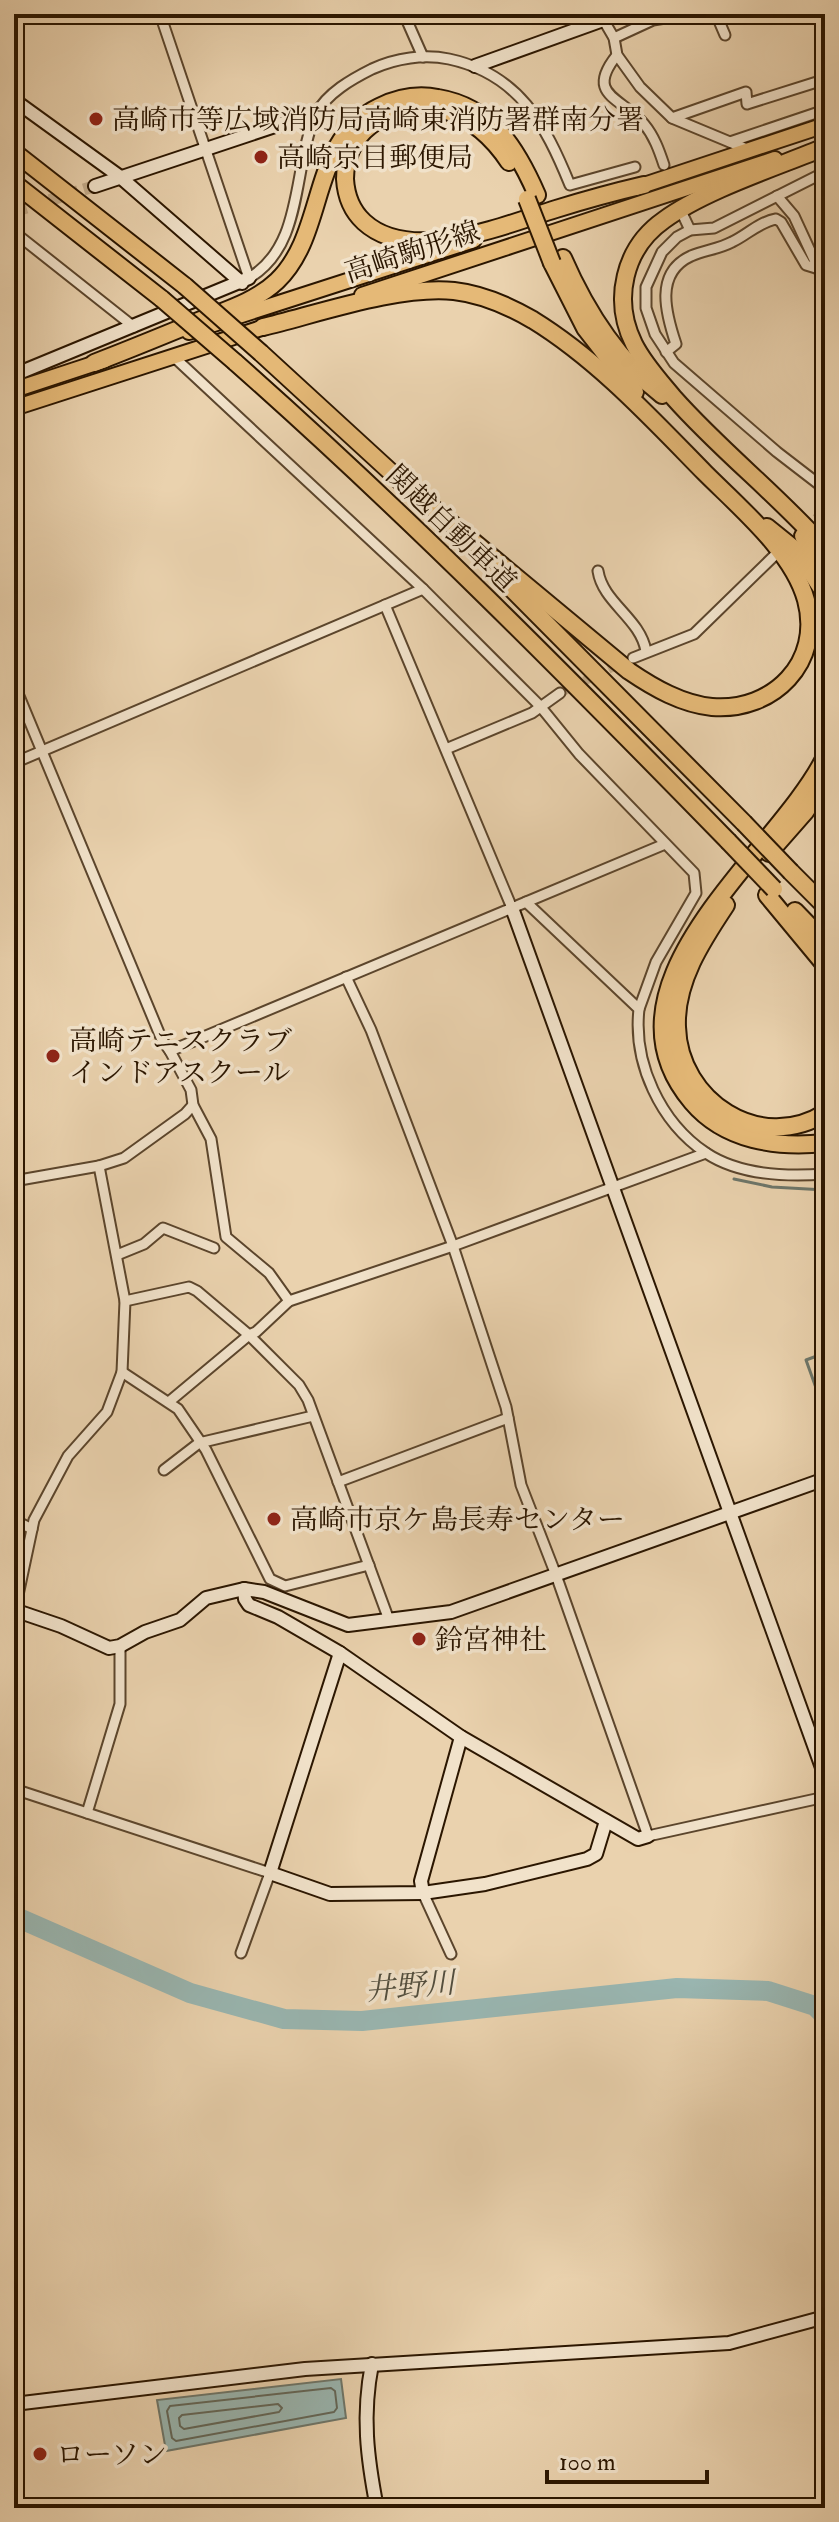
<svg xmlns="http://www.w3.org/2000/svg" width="839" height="2522" viewBox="0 0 839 2522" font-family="'IM FELL Double Pica','Noto Serif JP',serif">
  <rect width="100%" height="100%" fill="#ead2ae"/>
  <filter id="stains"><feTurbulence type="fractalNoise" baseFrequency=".0025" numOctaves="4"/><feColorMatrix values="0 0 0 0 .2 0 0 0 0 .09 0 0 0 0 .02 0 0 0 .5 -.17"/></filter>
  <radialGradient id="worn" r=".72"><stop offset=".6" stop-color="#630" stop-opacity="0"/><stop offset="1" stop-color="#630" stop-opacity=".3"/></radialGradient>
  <path fill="#99b6b1" stroke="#6d766a" stroke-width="2" d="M341 2379 346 2418 166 2451 157 2400Z"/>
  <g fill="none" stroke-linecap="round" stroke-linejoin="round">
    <g stroke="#626658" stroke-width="2">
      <path d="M331 2388 335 2391 337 2408 334 2412 176 2441 172 2438 167 2411 170 2406Z"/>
      <path d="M278 2404 282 2408 279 2412 184 2429 180 2426 179 2418 182 2415Z"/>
    </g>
    <g stroke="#6d766a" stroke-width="3">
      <path d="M734 1179 772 1187 825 1190"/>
      <path d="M825 1353 806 1360 825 1413"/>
    </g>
    <path stroke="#99b6b1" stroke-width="20" d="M14 1916 190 1993 284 2019 362 2021 677 1988 768 1991 815 2006 825 2016"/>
    <g stroke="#c4ac8b" stroke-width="9" stroke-dasharray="9 4.5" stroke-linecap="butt">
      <path d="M786 546 824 511"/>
      <path d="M560 693 621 663"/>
    </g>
    <path stroke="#c4ac8b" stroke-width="12" stroke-dasharray="12 6" stroke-linecap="butt" d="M15 211 95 186"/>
    <g stroke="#5b452c" stroke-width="13">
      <g id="street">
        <path d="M160 14 249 278C305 245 292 167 316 114 327 93 352 79 372 69 396 58 424 54 449 59 519 74 545 124 570 185L635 167"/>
        <path d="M404 14 423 57"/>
        <path d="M600 14 614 38 617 55 640 87 672 118 749 150"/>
        <path d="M716 14 725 35"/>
        <path d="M614 38 653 20 690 14"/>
        <path d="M617 55C584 96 622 97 644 124 654 136 659 150 664 165"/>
        <path d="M672 118 746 92 747 104 820 81"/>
        <path d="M730 142 825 110"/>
        <path d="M825 172 714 228 690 230 677 237 662 252 646 287V308L655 334 674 363 777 452 825 489"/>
        <path d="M777 196 794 216 825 283"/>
        <path d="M682 213 690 230"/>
        <path d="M14 232 134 327"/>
        <path d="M666 352 676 344C666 314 654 273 691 256 705 250 719 249 732 242 747 235 759 222 776 219L781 222 806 265 819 269"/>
        <path d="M174 357 423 589 540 706 579 754 694 873 696 893 656 962 639 1009"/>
        <path d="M824 511 825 509"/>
        <path d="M598 571C603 603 640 618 646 651"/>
        <path d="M385 605 512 908"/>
        <path d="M633 658 694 634 774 556"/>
        <path d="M14 684 162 1040 170 1051 665 844"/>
        <path d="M446 749 532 713 560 693"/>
        <path d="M14 763 423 589"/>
        <path d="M526 902 639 1009C633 1063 660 1122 706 1153 739 1175 786 1177 825 1174"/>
        <path d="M346 977 371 1030 453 1246 506 1407 521 1485 556 1575 648 1836 825 1797"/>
        <path d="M170 1051 191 1090 193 1105 211 1139 226 1237 269 1273 289 1301"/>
        <path d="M14 1181 99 1166 124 1158 185 1114 193 1105"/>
        <path d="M117 1255 144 1244 163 1228 214 1248"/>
        <path d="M125 1301 189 1287 197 1291 249 1335 170 1401"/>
        <path d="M122 1372 178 1409 206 1450 270 1579 285 1586 369 1565"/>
        <path d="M164 1470 199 1443 313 1416"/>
        <path d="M338 1482 508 1418"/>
        <path d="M14 1520 32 1529"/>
        <path d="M14 1614 34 1520 68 1456 107 1412 122 1372 125 1301 99 1166"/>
        <path d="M389 1620 308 1400 299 1385 249 1335 256 1332 289 1301 453 1246 706 1153"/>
        <path d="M14 1789 270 1873 241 1953"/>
        <path d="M87 1813 120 1704V1646"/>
        <path d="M423 1893 451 1954"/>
      </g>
    </g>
    <g stroke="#2b1600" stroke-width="16">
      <g id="secondary">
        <path d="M475 66 603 20"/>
        <path d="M14 100 119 176 242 283"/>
        <path d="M95 186 317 112"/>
        <path d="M14 212 15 211"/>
        <path d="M14 375 249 278"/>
        <path d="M512 908 825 1776"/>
        <path d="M244 1589 245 1599 249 1605 278 1617 340 1653 461 1737 638 1839 648 1836"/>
        <path d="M14 1610 61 1626 109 1648 120 1646 145 1632 180 1620 206 1598 244 1589 264 1592 348 1625 451 1612 825 1479"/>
        <path d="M340 1653 270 1873 330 1894 423 1893 485 1884 587 1859 596 1854 606 1821"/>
        <path d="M423 1893 421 1881 461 1737"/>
        <path d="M372 2364C362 2415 367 2457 377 2508"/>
        <path d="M14 2404 305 2369 729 2343 825 2317"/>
      </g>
    </g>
    <g stroke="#2b1600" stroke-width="18">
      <g id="primary">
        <path d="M635 188 825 125"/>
        <path d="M362 295 775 159"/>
        <path d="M189 332 474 240"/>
        <path d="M14 390 105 360"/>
        <path d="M14 408 274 324"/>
      </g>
    </g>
    <g stroke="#2b1600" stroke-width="20">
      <g id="highway">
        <path d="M825 147C777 167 705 190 664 220 624 248 612 300 634 344 644 364 660 381 674 398 721 451 778 495 825 548"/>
        <path d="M14 152 185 286"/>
        <path d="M509 162C477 114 421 86 370 126 353 139 345 159 345 179 346 196 352 211 364 222 411 265 504 225 556 209 585 200 614 192 644 185"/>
        <path d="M14 183 162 299"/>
        <path d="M563 258C586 311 616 359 662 395"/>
        <path d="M552 263 585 328 635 392"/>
        <path d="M263 327C317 314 400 285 454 291 481 294 509 306 533 320 598 360 652 419 705 473 739 507 793 552 806 600 823 662 773 712 712 707 682 704 654 688 629 671L398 479"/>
        <path d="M261 353 406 486"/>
        <path d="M235 362C407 514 568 677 728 841"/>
        <path d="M94 363C128 350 162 336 196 322 223 311 255 302 277 281 328 232 308 141 379 107 397 98 418 94 438 98 492 107 517 149 537 195"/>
        <path d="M767 527 798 552 825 594"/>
        <path d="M803 536 825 570"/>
        <path d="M506 583 744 823"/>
        <path d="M825 757C778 853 591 983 692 1102 725 1141 777 1148 825 1143"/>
        <path d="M769 853 805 812 825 782"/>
        <path d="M791 872 825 906"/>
        <path d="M767 895 825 965"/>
        <path d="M726 905C702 941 675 982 677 1027 679 1101 760 1154 825 1113"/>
        <path d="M795 911 825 942"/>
      </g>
    </g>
    <use href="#street" stroke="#f1e2ca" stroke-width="9"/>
    <use href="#secondary" stroke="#f1e2ca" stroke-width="12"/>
    <use href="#primary" stroke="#e5b977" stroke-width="14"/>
    <use href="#highway" stroke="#e5b977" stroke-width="16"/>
    <g stroke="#2b1600" stroke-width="20" stroke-linecap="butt">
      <g id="highway-bridge">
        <path d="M527 199 552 263"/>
        <path d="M185 286 261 353"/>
        <path d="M162 299 235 362"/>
        <path d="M744 823 791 872"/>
        <path d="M728 841 774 889"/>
      </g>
    </g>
    <use href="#highway-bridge" stroke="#e5b977" stroke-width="16"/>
  </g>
  <g fill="#8f2418" stroke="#f1e2ca" stroke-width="3">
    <circle cx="96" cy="119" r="8"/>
    <circle cx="261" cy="157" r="8"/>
    <circle cx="53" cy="1056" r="8"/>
    <circle cx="274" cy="1519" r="8"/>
    <circle cx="419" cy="1639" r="8"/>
    <circle cx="40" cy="2454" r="8"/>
  </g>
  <g text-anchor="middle" stroke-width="7" stroke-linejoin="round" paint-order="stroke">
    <g font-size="28" fill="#2b1600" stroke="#f1e2ca" text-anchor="start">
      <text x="112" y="129">高崎市等広域消防局高崎東消防署群南分署</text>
      <text x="277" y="167">高崎京目郵便局</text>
      <text x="69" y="1050">高崎テニスクラブ<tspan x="69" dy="32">インドアスクール</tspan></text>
      <text x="290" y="1529">高崎市京ケ島長寿センター</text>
      <text x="435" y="1649">鈴宮神社</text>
      <text x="56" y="2464">ローソン</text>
    </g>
    <g font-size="28" fill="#2b1600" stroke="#f1e2ca">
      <text transform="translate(412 251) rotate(-18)" y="10">高崎駒形線</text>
      <text transform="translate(452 528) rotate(44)" y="10">関越自動車道</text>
    </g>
    <g font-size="30" font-style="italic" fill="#524e3e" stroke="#f1e2ca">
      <text transform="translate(410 1986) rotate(-5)" y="10">井野川</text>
    </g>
  </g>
  <rect width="839" height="2522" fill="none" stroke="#ead2ae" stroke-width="48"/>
  <rect x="16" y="16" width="807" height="2490" fill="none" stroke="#2b1600" stroke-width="4"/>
  <rect x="24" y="24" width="791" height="2474" fill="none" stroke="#2b1600" stroke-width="2"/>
  <path d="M547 2470v12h160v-12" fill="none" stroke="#2b1600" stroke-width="4"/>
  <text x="559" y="2470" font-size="24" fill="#2b1600" stroke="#f1e2ca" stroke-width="6" paint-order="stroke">100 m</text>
  <rect width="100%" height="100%" filter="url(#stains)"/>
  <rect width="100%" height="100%" fill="url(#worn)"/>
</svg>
